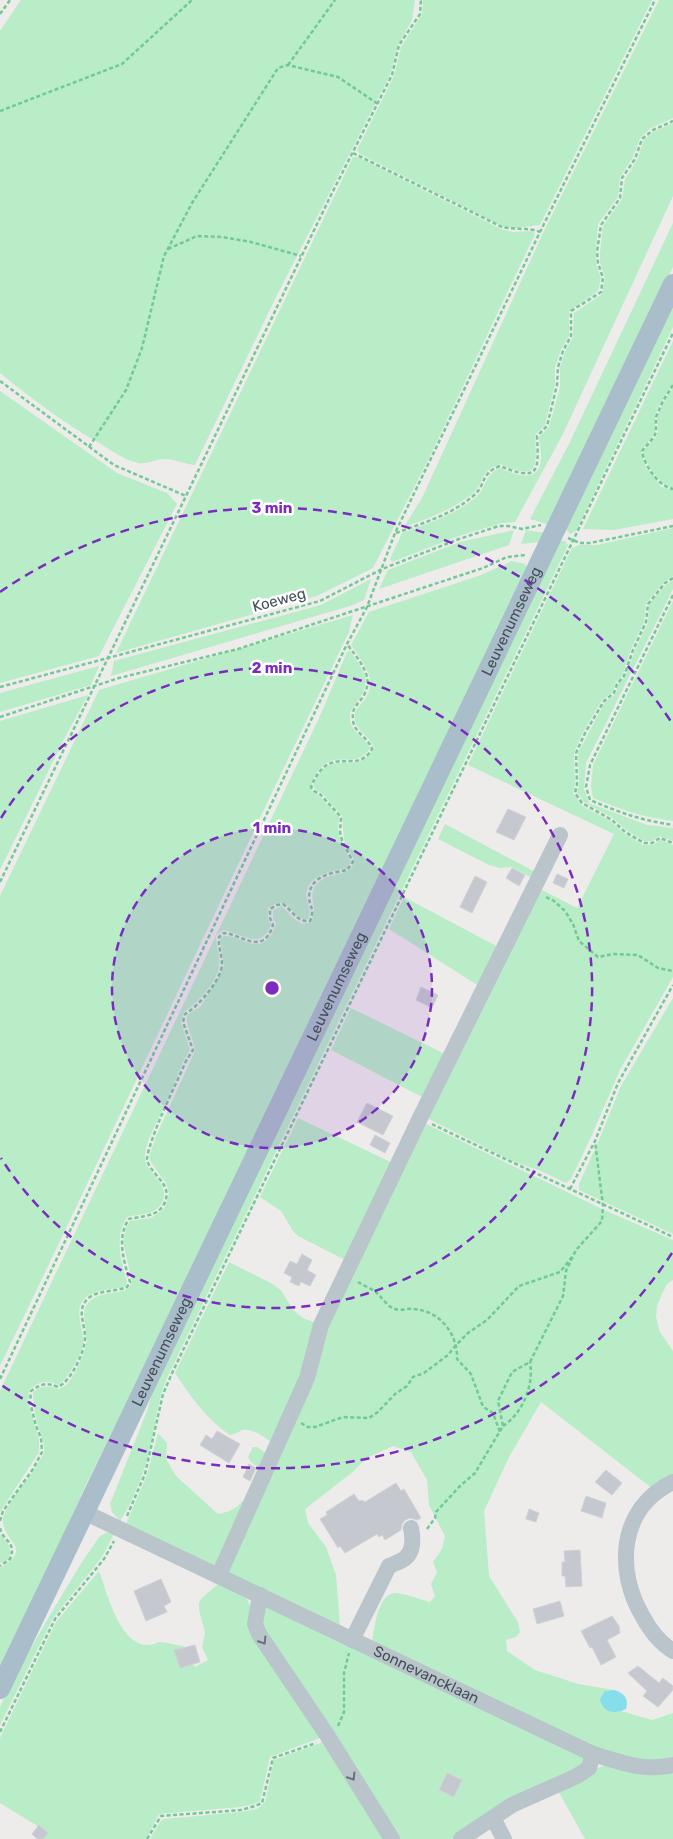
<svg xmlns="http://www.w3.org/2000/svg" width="673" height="1839" viewBox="0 0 673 1839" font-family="Rubik,sans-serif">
  <rect width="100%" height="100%" fill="#eeebeb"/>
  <g fill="#b8edc8">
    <path d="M21 0H415L412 20 398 45 390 75 277 295 195 465C185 464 175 459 165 459 154 459 146 466 135 462 123 459 112 451 101 444 65 424 32 399 0 373V31Z"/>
    <path d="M423 0H652L540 225 514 228 502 226 360 154 357 150 394 76 401 47 422 14Z"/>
    <path d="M659 0H673V118L651 128 640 138 633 157 620 177 618 197 598 224 596 252V264L601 278 598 291 569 311V336L561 350 555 367V385L549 408 545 425 535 435C537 469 538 481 500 464 477 472 486 483 472 494 452 510 427 519 404 527L422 498 543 233Z"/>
    <path d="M673 123V196L562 436 515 522 502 523 459 536 392 562 390 559 402 533C427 524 455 515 476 497 487 487 484 475 500 468 514 474 538 485 541 460 542 453 539 444 539 437L549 427 560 387V367L565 352 573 337 574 313 602 294 605 278 600 262V252L603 226 622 199 625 179 637 160 644 140 653 132Z"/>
    <path d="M353 157H358L501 229 513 232 532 231 535 234 429 458 373 568 317 596 116 653Z"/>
    <path d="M673 223V267L550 525 530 519 570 442Z"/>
    <path d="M673 300V327L576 531 570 534 564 527Z"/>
    <path d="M673 341V384L667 392 657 410 655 417V431L653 436 641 451 646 468 653 474 661 487 673 490V519L614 530 583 529Z"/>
    <path d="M673 387V488C660 486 646 464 643 451L656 437 658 432 657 417 664 402Z"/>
    <path d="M0 391 117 473 167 493 177 504 99 656 0 683Z"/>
    <path d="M673 528V576L664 582 646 603 644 622 631 649 622 676 615 683 613 692 602 700 583 732 574 753 575 783 573 793 581 805 610 821 624 833 643 845H653L660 840 673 845V977L620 1070 591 1137 571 1179 566 1183 541 1171 512 1161 429 1119 426 1112 538 888 577 908 614 834 468 765 572 548 579 545H597Z"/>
    <path d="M514 530 509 545 379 589 388 570 460 542Z"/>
    <path d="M526 530 545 533 541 542 521 544Z"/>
    <path d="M559 541H565L568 545 166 1380C157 1403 155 1428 149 1452 143 1476 133 1501 120 1521L112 1512 110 1504 147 1411 154 1387Z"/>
    <path d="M512 561 525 564 528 570 261 1127 85 1487 0 1673V1568C36 1547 0 1541 3 1518 9 1499 28 1481 38 1463 40 1460 43 1456 44 1453 45 1444 41 1435 38 1426 35 1415 33 1404 33 1392 43 1386 47 1385 58 1389 59 1389 65 1386 65 1386 73 1380 85 1353 86 1344 89 1329 77 1311 91 1300 101 1292 117 1294 128 1289L132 1282 123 1242 126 1228 130 1221 151 1218 164 1209 167 1201 169 1193 166 1183 152 1164 149 1157 156 1136 195 1051C194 1038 185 1028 187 1015L201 1006 221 973 224 966 220 938C235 927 262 966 276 924L273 918V910L282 906 293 918 302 924 311 922C320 905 304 896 319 882 330 871 349 878 355 862L344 840 342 816 322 793 316 790 313 786C328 743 357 780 374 748 370 736 357 732 355 720 353 712 357 709 362 703 380 681 364 664 351 645L369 612 481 575Z"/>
    <path d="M371 579 364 600 350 606 111 676 114 661 321 605Z"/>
    <path d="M673 580V589L586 763 584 789 589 803 647 825 673 828V841L659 836 652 841H644L626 830 613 818 584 802 577 792 579 784 578 753 605 702 616 694 618 684 625 677 635 650 648 623 649 604 666 585Z"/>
    <path d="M673 601V821C642 817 622 810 593 798L591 786 593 765Z"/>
    <path d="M353 615 349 632C231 876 118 1122 0 1366V896L99 690Z"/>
    <path d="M350 651C362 668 373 680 359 699 354 707 349 710 350 720 352 733 365 737 370 748 354 775 327 739 310 787L313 792 319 795 339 817 338 831 341 841 351 862 347 868C330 871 302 877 307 900 309 908 312 911 308 919 289 921 293 891 268 908V919L271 925C261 952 240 932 223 930L216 936C216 945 221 959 219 967 217 982 196 1005 184 1012L181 1022 190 1050 184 1060C177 1078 169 1095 161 1113 155 1126 146 1141 145 1156 143 1172 170 1181 163 1200 158 1215 140 1214 127 1217 114 1238 121 1260 127 1282L126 1286C114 1290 99 1288 88 1296 71 1307 84 1326 83 1343 82 1353 67 1381 58 1385 46 1379 39 1382 29 1390L28 1402 39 1440V1452L0 1512V1391L320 716 347 652Z"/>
    <path d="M99 666 91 685 0 712V693Z"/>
    <path d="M88 695 63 741 0 870V721Z"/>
    <path d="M445 824 535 872 532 878 512 867 500 868 489 865 438 839Z"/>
    <path d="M404 897 498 947 479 986 389 929Z"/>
    <path d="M673 998V1234L579 1190V1184L599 1140 621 1086Z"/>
    <path d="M351 1008 445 1054 426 1099 331 1050Z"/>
    <path d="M298 1118 395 1164 347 1261 298 1236 293 1231 281 1211 260 1197Z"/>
    <path d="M426 1124 604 1210 673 1240V1280L667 1284 661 1296 657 1306 656 1317 660 1332 673 1351V1477L653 1489 541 1402 509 1457 484 1511 489 1576 518 1622 520 1632 516 1637 506 1640 507 1651 535 1670 578 1684 614 1690H608L616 1712 621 1711 652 1720 673 1713V1759C648 1764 623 1755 599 1749L372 1642C374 1629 378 1592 396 1593 404 1593 421 1600 430 1602L435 1596 431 1584 437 1572 433 1562 442 1549 445 1536 429 1505 427 1480 411 1452 393 1446 366 1458 354 1471 305 1509 308 1523 326 1547 336 1575 340 1625 227 1574 325 1326Z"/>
    <path d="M229 1262 269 1282 281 1290 293 1310 303 1318 318 1324 303 1377 275 1439 270 1441C262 1436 252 1428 242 1430 238 1432 235 1434 230 1435 207 1420 190 1396 175 1373Z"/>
    <path d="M158 1433 167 1443 166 1459 176 1476 218 1514C245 1510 249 1490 261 1469L251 1462 248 1457 253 1447H257L269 1455 215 1566 126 1524 147 1475Z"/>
    <path d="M115 1532 102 1557 53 1618 0 1725V1707L16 1674 53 1610 82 1562 100 1536 106 1533Z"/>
    <path d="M0 1534C7 1542 13 1547 9 1559L0 1563Z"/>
    <path d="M99 1571C107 1592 119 1645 148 1645 152 1645 156 1643 159 1642 167 1642 175 1645 183 1646L195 1667 208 1660 202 1647 205 1633 199 1610V1603L202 1598 218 1584 244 1594 320 1738 270 1757 260 1801 254 1804 240 1807 159 1814 146 1839H44L47 1832 0 1803V1738L56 1622Z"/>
    <path d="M268 1606 579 1753 586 1760 574 1769 555 1777 526 1791 451 1839H399L264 1632 261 1614 263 1608Z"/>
    <path d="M323 1742 385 1839H150L160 1822 164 1819 241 1812 257 1809 265 1802 274 1760Z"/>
    <path d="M605 1765 673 1773V1839H585L557 1789 593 1770Z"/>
  </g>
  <path fill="#85deea" d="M614 1690C624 1693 629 1698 626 1709 614 1715 602 1712 600 1699L605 1691Z"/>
  <g fill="#c5c8ce" stroke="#cfd2d7">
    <path d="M508 809 526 817 514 840 496 832Z"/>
    <path d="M512 868 525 875 519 886 506 878Z"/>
    <path d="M557 874 568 879 564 888 553 883Z"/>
    <path d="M475 876 487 882 472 913 460 907Z"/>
    <path d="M421 987 438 995 432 1008 416 1000Z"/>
    <path d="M367 1103 393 1116 383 1135 357 1122Z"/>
    <path d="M375 1135 390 1143 385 1153 370 1145Z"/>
    <path d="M302 1254 312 1260 307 1270 316 1275 310 1286 301 1282 299 1286 290 1282 292 1277 284 1273 290 1261 297 1264Z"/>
    <path d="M217 1431 240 1444 229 1463 200 1445 206 1435 212 1439Z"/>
    <path d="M249 1464 256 1468 250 1481 243 1477Z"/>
    <path d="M606 1470 622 1483 612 1495 595 1482Z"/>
    <path d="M396 1483 401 1491 404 1489 421 1518 417 1520 410 1518 405 1520 402 1524 401 1530 385 1540 382 1535 379 1537 377 1534 345 1553 340 1546 338 1548 320 1519 327 1515 326 1512 354 1494 359 1501 362 1500 365 1502Z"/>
    <path d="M586 1496 606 1503 602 1518 581 1511Z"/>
    <path d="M529 1509 539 1513 536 1522 526 1519Z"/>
    <path d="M580 1550 582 1586 566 1587 565 1576H562V1562H565L564 1551Z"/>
    <path d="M161 1579 171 1602 164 1606 167 1612 146 1621 134 1591Z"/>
    <path d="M560 1601 564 1616 537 1624 533 1609Z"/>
    <path d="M612 1616 619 1626 620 1633 607 1640 616 1657 601 1665 592 1647 590 1648 581 1631Z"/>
    <path d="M195 1645 200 1662 180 1668 174 1650Z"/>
    <path d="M638 1666 659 1683 663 1678 673 1686V1690L658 1707 643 1696 647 1691 628 1673Z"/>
    <path d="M447 1773 462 1780 454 1797 439 1790Z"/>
    <path d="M39 1825 48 1833 43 1839H37L32 1834Z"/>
  </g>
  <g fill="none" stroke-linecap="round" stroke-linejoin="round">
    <g stroke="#71ca96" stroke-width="2.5" stroke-dasharray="4 2.5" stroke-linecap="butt">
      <path d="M0 14 10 0"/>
      <path d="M288 65 335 0"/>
      <path d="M0 111 122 64 192 0"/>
      <path d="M353 153 502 227C514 230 529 227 540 232"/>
      <path d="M168 249 197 236 222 237 251 242 301 256"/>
      <path d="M0 381 114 465 186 496"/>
      <path d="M673 385 663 401 656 417V432L654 437 642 451C644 465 659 487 673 489"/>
      <path d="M89 447 126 390 142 348 164 256 192 203 278 68 288 65 338 77 378 104"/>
      <path d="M396 533C423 523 451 515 473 496 487 485 479 474 500 466 539 482 539 472 537 436L547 426 557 385 558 367 563 351 571 336V311L601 292 603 278 598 263 597 252 601 225 620 198 622 178 635 159 642 139 653 130 673 121"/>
      <path d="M568 538 580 543H590L673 526"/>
      <path d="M673 578 665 583 648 604 646 622 633 650 624 676 617 684 614 693 604 701 585 733 576 753 577 784 575 793 582 803 612 820 625 832 644 843H652L660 838 673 843"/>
      <path d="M673 595 590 765 586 787 590 800C621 813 640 820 673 825"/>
      <path d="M0 687 320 601 382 569 459 539 499 526H508L522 529 541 525"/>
      <path d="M0 717 119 678 238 649 483 568 507 557 526 555"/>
      <path d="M0 882 331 195 392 75 399 45 420 14 421 0"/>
      <path d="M546 897 554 901 565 911 573 924 579 941 598 957 614 954 638 955 658 968 673 971"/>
      <path d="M432 1124C512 1163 593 1199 673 1237"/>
      <path d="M570 1189 595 1141 618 1083 673 985"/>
      <path d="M358 1282C364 1286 373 1289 378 1294 383 1299 388 1307 395 1309 401 1311 409 1308 414 1309 440 1311 458 1334 457 1359L471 1374 482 1404 485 1408 493 1413 500 1432"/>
      <path d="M0 1379 347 644 367 607 395 533 540 232 655 0"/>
      <path d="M301 1423 308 1427H315L343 1417 369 1418 378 1412 395 1394 407 1386 413 1377 424 1373 448 1355 456 1345 468 1333 487 1320 519 1286 560 1272 572 1257"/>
      <path d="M503 1426C523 1413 534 1385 530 1362"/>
      <path d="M127 1516 145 1474 163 1394 173 1371 673 333"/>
      <path d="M0 1521 3 1511 33 1469 42 1452 41 1438 36 1426 30 1402 31 1391C41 1384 47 1382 58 1387 71 1381 85 1352 85 1337 85 1323 75 1308 90 1297 99 1290 116 1292 127 1287L130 1282C124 1261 116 1238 129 1219 142 1216 159 1217 165 1202 173 1182 148 1174 147 1158 147 1155 149 1150 150 1146 159 1117 174 1089 186 1061L193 1050 183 1022 185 1014C198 1007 222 979 222 964 222 955 218 947 219 937L224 933C241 934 263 957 273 925L270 918V909L277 905 283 904C293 911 296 922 310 921 315 909 310 908 309 898 309 876 331 873 347 870L353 862 342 840 340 832 341 817 320 794 314 791 311 787C329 741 356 777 372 749 368 737 354 733 353 720 352 711 354 708 359 702 378 680 361 663 347 644"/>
      <path d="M0 1528C3 1542 17 1541 10 1559L0 1566"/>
      <path d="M427 1529 435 1518 436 1512 459 1487 475 1473 503 1426 498 1401 512 1372 530 1362 563 1296 566 1271 576 1250 602 1221 603 1206 595 1141"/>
      <path d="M338 1726 344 1712V1673L349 1653"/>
      <path d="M0 1732 55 1619 104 1559 114 1541"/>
      <path d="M147 1839 161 1816 241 1810 255 1806 262 1803 273 1758 316 1743"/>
    </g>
    <g stroke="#b9c4cb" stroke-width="16">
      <path d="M673 1482C619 1508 615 1570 643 1617 650 1630 660 1643 673 1651"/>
      <path id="s1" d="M84 1512 593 1754C620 1762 645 1772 673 1765"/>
      <path d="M219 1575 307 1378 321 1325 420 1118 560 835"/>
      <path d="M260 1595 255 1624 259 1634 327 1735 392 1839"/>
      <path d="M352 1640 389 1566C393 1564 400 1562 404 1559 414 1552 413 1538 411 1528"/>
      <path d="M493 1818 504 1839"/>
      <path d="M461 1839 512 1805 577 1776 589 1768 593 1754"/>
    </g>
    <path stroke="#aabdcb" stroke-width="20" id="s2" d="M0 1689 673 284"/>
  </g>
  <defs><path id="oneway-chevron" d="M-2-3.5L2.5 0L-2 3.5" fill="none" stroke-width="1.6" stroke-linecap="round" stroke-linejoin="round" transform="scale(1.25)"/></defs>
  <g stroke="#67737a">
    <use href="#oneway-chevron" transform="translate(263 1641) rotate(57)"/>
    <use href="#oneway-chevron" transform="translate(352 1777) rotate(58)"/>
  </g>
  <circle cx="272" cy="988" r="160" fill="#7b2cbf" fill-opacity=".12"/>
  <g fill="none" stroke="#7b2cbf" stroke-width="2.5" stroke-dasharray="9 6">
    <circle cx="272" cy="988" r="160"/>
    <path d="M1 818A320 320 0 1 1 1 1158"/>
    <path d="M672 1253A480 480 0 0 1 0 1384M0 592A480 480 0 0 1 672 723"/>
  </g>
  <g text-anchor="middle" stroke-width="5" stroke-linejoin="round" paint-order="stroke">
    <g font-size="15" fill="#445058" stroke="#fff">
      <text transform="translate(279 600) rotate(-15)" y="5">Koeweg</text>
      <text dy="5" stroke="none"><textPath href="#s2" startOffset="1184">Leuvenumseweg</textPath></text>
      <text dy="5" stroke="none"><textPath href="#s2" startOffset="779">Leuvenumseweg</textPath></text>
      <text dy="5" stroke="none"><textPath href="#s2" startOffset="374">Leuvenumseweg</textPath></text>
      <text dy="5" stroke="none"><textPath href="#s1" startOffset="379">Sonnevancklaan</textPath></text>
    </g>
  </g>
  <circle cx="272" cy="988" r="8" fill="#7b2cbf" stroke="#fff" stroke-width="2.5"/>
  <g font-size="15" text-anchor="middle" font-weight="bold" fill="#7b2cbf" stroke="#fff" stroke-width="5" stroke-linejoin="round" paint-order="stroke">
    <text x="272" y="513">3 min</text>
    <text x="272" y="673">2 min</text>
    <text x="272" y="833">1 min</text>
  </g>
</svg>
